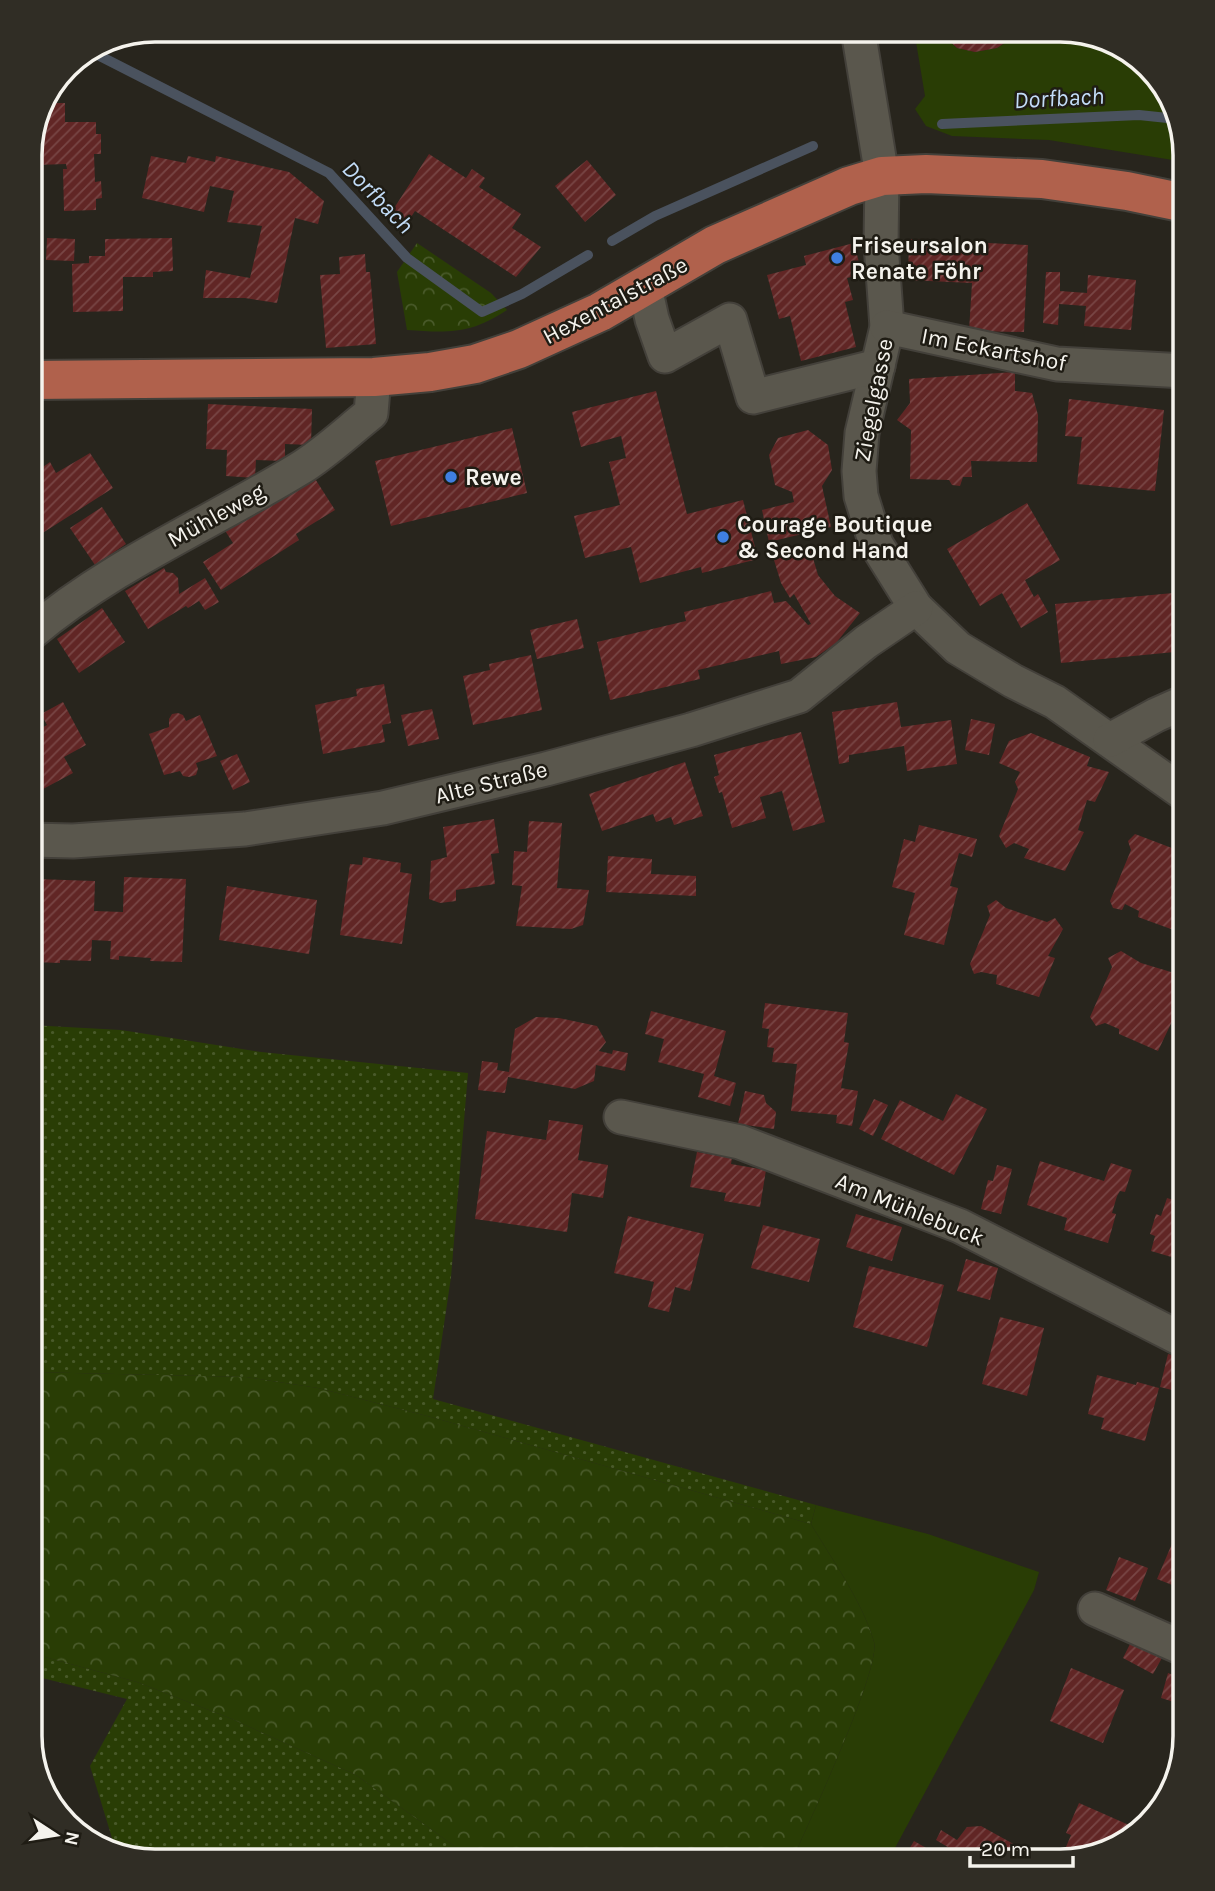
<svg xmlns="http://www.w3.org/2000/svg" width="1215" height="1891" viewBox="0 0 1215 1891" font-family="Karla,sans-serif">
  <defs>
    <pattern id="grass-dots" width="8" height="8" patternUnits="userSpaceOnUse" patternTransform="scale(1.75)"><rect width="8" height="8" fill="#293d05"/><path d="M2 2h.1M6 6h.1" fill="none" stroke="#495a2a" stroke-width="1.8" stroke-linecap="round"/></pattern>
    <pattern id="forest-crowns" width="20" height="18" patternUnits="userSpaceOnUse" patternTransform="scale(1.75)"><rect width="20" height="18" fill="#293d05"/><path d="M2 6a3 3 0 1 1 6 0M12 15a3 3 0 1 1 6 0" fill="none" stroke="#495a2a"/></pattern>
    <pattern id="building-hatch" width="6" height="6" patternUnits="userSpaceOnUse" patternTransform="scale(1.75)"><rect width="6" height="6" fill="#612625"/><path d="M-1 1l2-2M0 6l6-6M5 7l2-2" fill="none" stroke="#784645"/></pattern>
  </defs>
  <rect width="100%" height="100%" fill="#28251d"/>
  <g fill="url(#grass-dots)">
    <path d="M30 1025 121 1030 261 1052 468 1073 451 1277 433 1399 816 1505 811 1524 431 1417 318 1388 246 1377 30 1372Z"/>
    <path d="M30 1653 137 1682 232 1719 356 1775 475 1861H147L116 1851 90 1766 127 1699 30 1675Z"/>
  </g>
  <g fill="url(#forest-crowns)">
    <path d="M417 243 491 293 507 310C471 334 449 333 407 330L397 272Z"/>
    <path d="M30 1372 246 1377 318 1388 431 1417 811 1524C831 1558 864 1604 874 1642 881 1669 807 1826 792 1861H475L356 1775 232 1719 137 1682 30 1653Z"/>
  </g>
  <g fill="#293d05">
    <path d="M914 30H938L957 48 975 52 997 48 1025 30H1068L1130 51 1172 99 1185 162 1049 140 952 136 926 126 915 109 925 96Z"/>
    <path d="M816 1505 928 1534 1039 1572 1034 1590 888 1861H792C807 1826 881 1669 874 1642 864 1604 831 1558 811 1524Z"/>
  </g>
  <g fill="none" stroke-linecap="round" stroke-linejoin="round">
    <g stroke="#4a525e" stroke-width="10">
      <path d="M90 51 329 173 407 258 482 312 522 294 588 255"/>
      <path d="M942 124 1139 115 1177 119"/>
      <path d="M612 241 655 216 813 146"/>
    </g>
  </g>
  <g fill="url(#building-hatch)">
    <path d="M938 30H1024L997 48 975 52 957 48Z"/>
    <path d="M50 103H65V122H96V134H101V154H94L95 182 101 181 102 198 96 199V210L64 211 63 169H67L66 164 37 165V153H30V147Z"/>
    <path d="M429 154 466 178 472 169 485 178 479 187 521 214 512 228 541 247 516 277 415 211 405 226 389 216Z"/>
    <path d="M151 156 186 163 188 156 215 162 216 156 289 172 324 201 318 224 295 218 277 303 245 298H203L206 270 250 278 262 226 227 222 234 191 210 186 204 212 142 198Z"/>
    <path d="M587 160 616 195 585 222 555 186Z"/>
    <path d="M47 238 75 239 74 261 46 260Z"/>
    <path d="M172 238 173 271 153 272V277H123V311L73 312 72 264 89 263V256H105V239Z"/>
    <path d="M909 239 1028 245 1024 332 969 331 972 283 908 280Z"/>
    <path d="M854 243 862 274 847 278 853 300 845 302 856 347 801 361 790 316 779 319 767 275 806 265 804 256Z"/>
    <path d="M365 254 366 272H370L376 344 326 348 320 275 340 274 339 257Z"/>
    <path d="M1046 272H1060V291L1087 293 1088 275 1136 280 1131 330 1084 326 1086 306 1059 304 1058 325 1043 323Z"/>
    <path d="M1015 372V391L1032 393 1038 415 1037 462 971 461 972 477H963L960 486 952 485 949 480 910 479 911 430 897 420 910 403 909 379Z"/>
    <path d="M656 391 687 514 743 500 758 559 702 573 701 567 640 583 631 547 585 558 574 516 620 505 609 462 626 458 621 436 581 447 572 412Z"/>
    <path d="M1069 399 1164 410 1155 491 1077 484 1082 437 1065 436Z"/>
    <path d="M208 404 312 409 311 445 285 444V461L256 460 255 478 226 476 227 450 206 449Z"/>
    <path d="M512 428 527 493 391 526 375 461Z"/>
    <path d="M808 430 828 445 832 470 822 486 831 527 769 542 762 510 794 502 792 492 775 485 769 455 778 438Z"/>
    <path d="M90 453 113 488 30 541V476L50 462 56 473Z"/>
    <path d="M312 474 335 510 296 534 299 540 221 590 203 562 233 543 224 529Z"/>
    <path d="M1027 503 1060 560 1025 580 1034 597 1038 594 1048 612 1021 628 1002 593 980 606 947 549Z"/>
    <path d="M102 507 126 544 95 565 70 528Z"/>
    <path d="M810 548 818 575 835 596 860 613 836 643 816 657 781 664 779 651 698 670 700 679 610 700 597 642 686 621 684 612 771 591 774 603 786 601 808 625 811 624 794 594 790 598 781 583 774 560Z"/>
    <path d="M164 568 166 572 173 573 178 578 179 594 205 578 219 602 205 610 199 601 188 608 186 606 148 629 125 591Z"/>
    <path d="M1184 592 1185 651 1061 663 1055 604Z"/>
    <path d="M102 608 125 642 79 673 57 639Z"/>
    <path d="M577 619 584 648 537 659 530 630Z"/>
    <path d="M531 655 542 710 473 725 463 676 490 670 489 664Z"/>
    <path d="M384 684 391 723 382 725 385 742 323 754 315 705 357 696 356 689Z"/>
    <path d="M63 702 86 745 64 757 73 773 30 796V734L47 725 41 714Z"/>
    <path d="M897 702 901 727 951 720 957 764 907 771 904 746 849 755V762L839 764 832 712Z"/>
    <path d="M432 709 439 739 408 746 401 715Z"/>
    <path d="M178 713 183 715 186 721 200 715 217 756 196 763 198 769 196 775 189 777 183 776 180 771 164 775 149 734 169 727V719L172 714Z"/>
    <path d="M971 719 995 724 989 755 965 750Z"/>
    <path d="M801 732 825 822 793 831 782 791 760 797 766 818 732 828 722 792 719 793 714 777 719 775 714 755Z"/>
    <path d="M1031 733 1090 757 1087 766 1109 772 1095 802 1087 800 1078 830 1084 832 1065 871 1024 858 1029 849 1014 843 1006 848 999 836 1018 789 1015 782 1020 772 999 763 1009 741Z"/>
    <path d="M237 754 250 782 233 790 220 761Z"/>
    <path d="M685 762 703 816 674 825 671 817 656 822 653 814 602 831 589 794Z"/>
    <path d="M494 819 499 853 491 854 495 884 456 890V901L440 903 429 899 431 861 447 857 443 827Z"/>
    <path d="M529 821 562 823 557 888 589 890 583 925 571 929 516 926 522 886 512 885 514 851 527 852Z"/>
    <path d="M919 825 977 839 972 857 959 853 950 886 958 888 944 945 904 935 915 893 892 887 904 839 915 842Z"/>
    <path d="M1135 834 1185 853V918L1179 932 1138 917 1139 911 1125 904 1122 910 1113 908 1110 901 1131 850 1128 841Z"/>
    <path d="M608 856 652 859 651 874 696 876V896L606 892Z"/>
    <path d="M363 857 401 863 400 872 412 874 402 944 340 935 350 864 362 865Z"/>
    <path d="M124 877 186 879 182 962 150 961 151 958 119 956V960L110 959 111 941 92 940 91 961 60 960V963L33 962 36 879 95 881 94 911 123 912Z"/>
    <path d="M227 886 317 900 309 954 219 940Z"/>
    <path d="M996 900 1006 908 1047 922 1055 918 1063 929 1048 956 1055 958 1039 997 996 984 997 975 981 972 974 974 970 964 990 915 987 906Z"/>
    <path d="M1121 951 1141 963 1171 972 1180 969 1184 981 1178 989 1171 1008 1177 1011 1158 1051 1119 1034V1029L1105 1023 1096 1026 1090 1017 1112 967 1108 958Z"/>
    <path d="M765 1003 848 1013 844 1042 849 1043 841 1088 858 1091 852 1126 836 1123 837 1115 791 1111 797 1064 772 1062 774 1048 767 1047 769 1029 762 1028Z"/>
    <path d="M651 1011 726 1031 714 1076 736 1083 730 1106 698 1097 704 1074 658 1062 664 1039 645 1034Z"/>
    <path d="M536 1017 559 1018 597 1026 606 1042 599 1051 612 1054 613 1050 628 1053 625 1071 596 1065 594 1081 575 1089 508 1077 505 1093 478 1090 482 1061 498 1063 497 1070 509 1072 515 1029Z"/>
    <path d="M745 1091 764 1095 766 1103 776 1112 774 1129 738 1124Z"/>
    <path d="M956 1094 987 1109 954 1175 881 1139 900 1100 943 1121Z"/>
    <path d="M874 1099 888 1105 873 1136 859 1129Z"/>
    <path d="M549 1120 583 1125 578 1160 608 1165 603 1198 572 1193 567 1232 475 1219 487 1131 546 1140Z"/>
    <path d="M697 1152 732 1158 731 1164 766 1170 760 1207 724 1201 726 1193 690 1187Z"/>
    <path d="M1040 1161 1104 1181 1111 1163 1132 1170 1125 1192 1120 1191 1117 1196 1112 1213 1116 1214 1108 1243 1064 1230 1067 1218 1027 1205Z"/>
    <path d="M997 1165 1012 1169 1001 1214 981 1209 988 1180 993 1181Z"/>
    <path d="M1182 1194 1185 1195V1261L1151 1251 1155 1236 1150 1234 1156 1214 1161 1216 1167 1198 1180 1202Z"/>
    <path d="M856 1214 902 1227 892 1261 846 1247Z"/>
    <path d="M628 1216 704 1234 690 1291 675 1287 669 1312 648 1307 654 1282 614 1273Z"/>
    <path d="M763 1225 820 1239 809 1282 751 1268Z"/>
    <path d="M966 1259 998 1268 990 1300 957 1291Z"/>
    <path d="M869 1266 944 1285 927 1347 853 1327Z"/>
    <path d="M1000 1317 1044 1328 1027 1396 982 1384Z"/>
    <path d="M1168 1354 1185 1358V1371L1180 1392 1160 1387Z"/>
    <path d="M1097 1375 1136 1385 1137 1382 1159 1388 1145 1441 1101 1429 1104 1418 1088 1414Z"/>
    <path d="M1174 1539 1185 1544V1590L1157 1579Z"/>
    <path d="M1119 1557 1148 1568 1135 1601 1106 1590Z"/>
    <path d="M1132 1640 1163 1656 1153 1674 1123 1658Z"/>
    <path d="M1071 1668 1124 1690 1103 1743 1050 1721Z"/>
    <path d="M1168 1673 1185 1679V1734L1175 1731 1184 1705 1161 1698Z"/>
    <path d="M1079 1803 1095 1810 1138 1829 1116 1848 1085 1855 1077 1852 1066 1847 1071 1835 1066 1833Z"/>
    <path d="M981 1826 1019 1847 1011 1861 945 1860 951 1849 936 1840 941 1830 957 1840 967 1827Z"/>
    <path d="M914 1841 928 1849 921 1861H902Z"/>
    <path d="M1053 1848 1078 1857 1049 1861Z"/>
  </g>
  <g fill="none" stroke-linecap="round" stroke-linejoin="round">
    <g stroke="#43403a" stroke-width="37">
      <g id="minor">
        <path d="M858 30 882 176 881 244 887 327 862 433 859 471 861 496 876 544 916 608 958 648 1013 681 1055 702 1185 794"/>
        <path d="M645 287 652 319 665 356 730 320 753 397 878 366"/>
        <path d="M887 327 1057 364 1185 371"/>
        <path d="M30 634C111 565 209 524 299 469 324 454 347 432 371 413L374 377"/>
        <path d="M1110 740 1156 715 1185 702"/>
        <path d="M30 840 73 841 245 829 383 808 546 769 691 730 799 696 866 642 916 608"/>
        <path d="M621 1117 740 1142 960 1226 1185 1341"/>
        <path d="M1095 1609 1185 1649"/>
      </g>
    </g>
    <g stroke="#43403a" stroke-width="42">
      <path id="major" d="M30 380 374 377 430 372 475 364 519 349 600 312 715 245 849 186 882 176 926 174 1042 179 1127 191 1185 203"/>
    </g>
    <use href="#minor" stroke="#5a574d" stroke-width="33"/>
    <use href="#major" stroke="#b0614c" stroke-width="38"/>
  </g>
  <g fill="#3f7fe0" stroke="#1f1c14" stroke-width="2.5">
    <circle cx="837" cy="258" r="7"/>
    <circle cx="451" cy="477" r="7"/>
    <circle cx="723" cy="537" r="7"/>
  </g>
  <g text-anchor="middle" stroke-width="5" stroke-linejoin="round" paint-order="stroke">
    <g font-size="23" font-weight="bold" fill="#f5f3ed" stroke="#1f1c14" text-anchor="start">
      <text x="851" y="253">Friseursalon<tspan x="851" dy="26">Renate Föhr</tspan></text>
      <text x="465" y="485">Rewe</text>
      <text x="737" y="532">Courage Boutique<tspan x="737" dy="26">&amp; Second Hand</tspan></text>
    </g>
    <g font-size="23" fill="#f5f3ed" stroke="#1f1c14">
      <text transform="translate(615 300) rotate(-28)" y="8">Hexentalstraße</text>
      <text transform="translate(994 349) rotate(11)" y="8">Im Eckartshof</text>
      <text transform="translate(873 400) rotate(-79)" y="8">Ziegelgasse</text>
      <text transform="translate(216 515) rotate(-29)" y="8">Mühleweg</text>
      <text transform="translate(491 782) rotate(-14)" y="8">Alte Straße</text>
      <text transform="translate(910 1209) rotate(22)" y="8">Am Mühlebuck</text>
    </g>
    <g font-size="24" font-style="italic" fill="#c2dcf7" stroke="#1f1c14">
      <text transform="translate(1059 98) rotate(-3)" y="8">Dorfbach</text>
      <text transform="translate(378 197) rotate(46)" y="8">Dorfbach</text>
    </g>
  </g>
  <path d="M0 0H1215V1891H0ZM155 42H1060A113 113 0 0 1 1173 155V1736A113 113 0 0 1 1060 1849H155A113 113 0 0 1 42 1736V155A113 113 0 0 1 155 42Z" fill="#302d25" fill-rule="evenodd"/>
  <path fill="none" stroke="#f5f3ed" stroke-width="3.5" d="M155 42H1060A113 113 0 0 1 1173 155V1736A113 113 0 0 1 1060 1849H155A113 113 0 0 1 42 1736V155A113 113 0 0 1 155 42Z"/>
  <g transform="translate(56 1835) rotate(102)" stroke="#1f1c14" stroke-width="5" paint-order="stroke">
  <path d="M0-5L12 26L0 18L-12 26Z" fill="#f5f3ed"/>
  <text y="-10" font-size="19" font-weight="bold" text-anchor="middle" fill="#f5f3ed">N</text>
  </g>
  <path d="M970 1856v10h103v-10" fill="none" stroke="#f5f3ed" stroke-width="3.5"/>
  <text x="981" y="1856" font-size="21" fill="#f5f3ed" stroke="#1f1c14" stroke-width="5" paint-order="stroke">20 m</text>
</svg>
